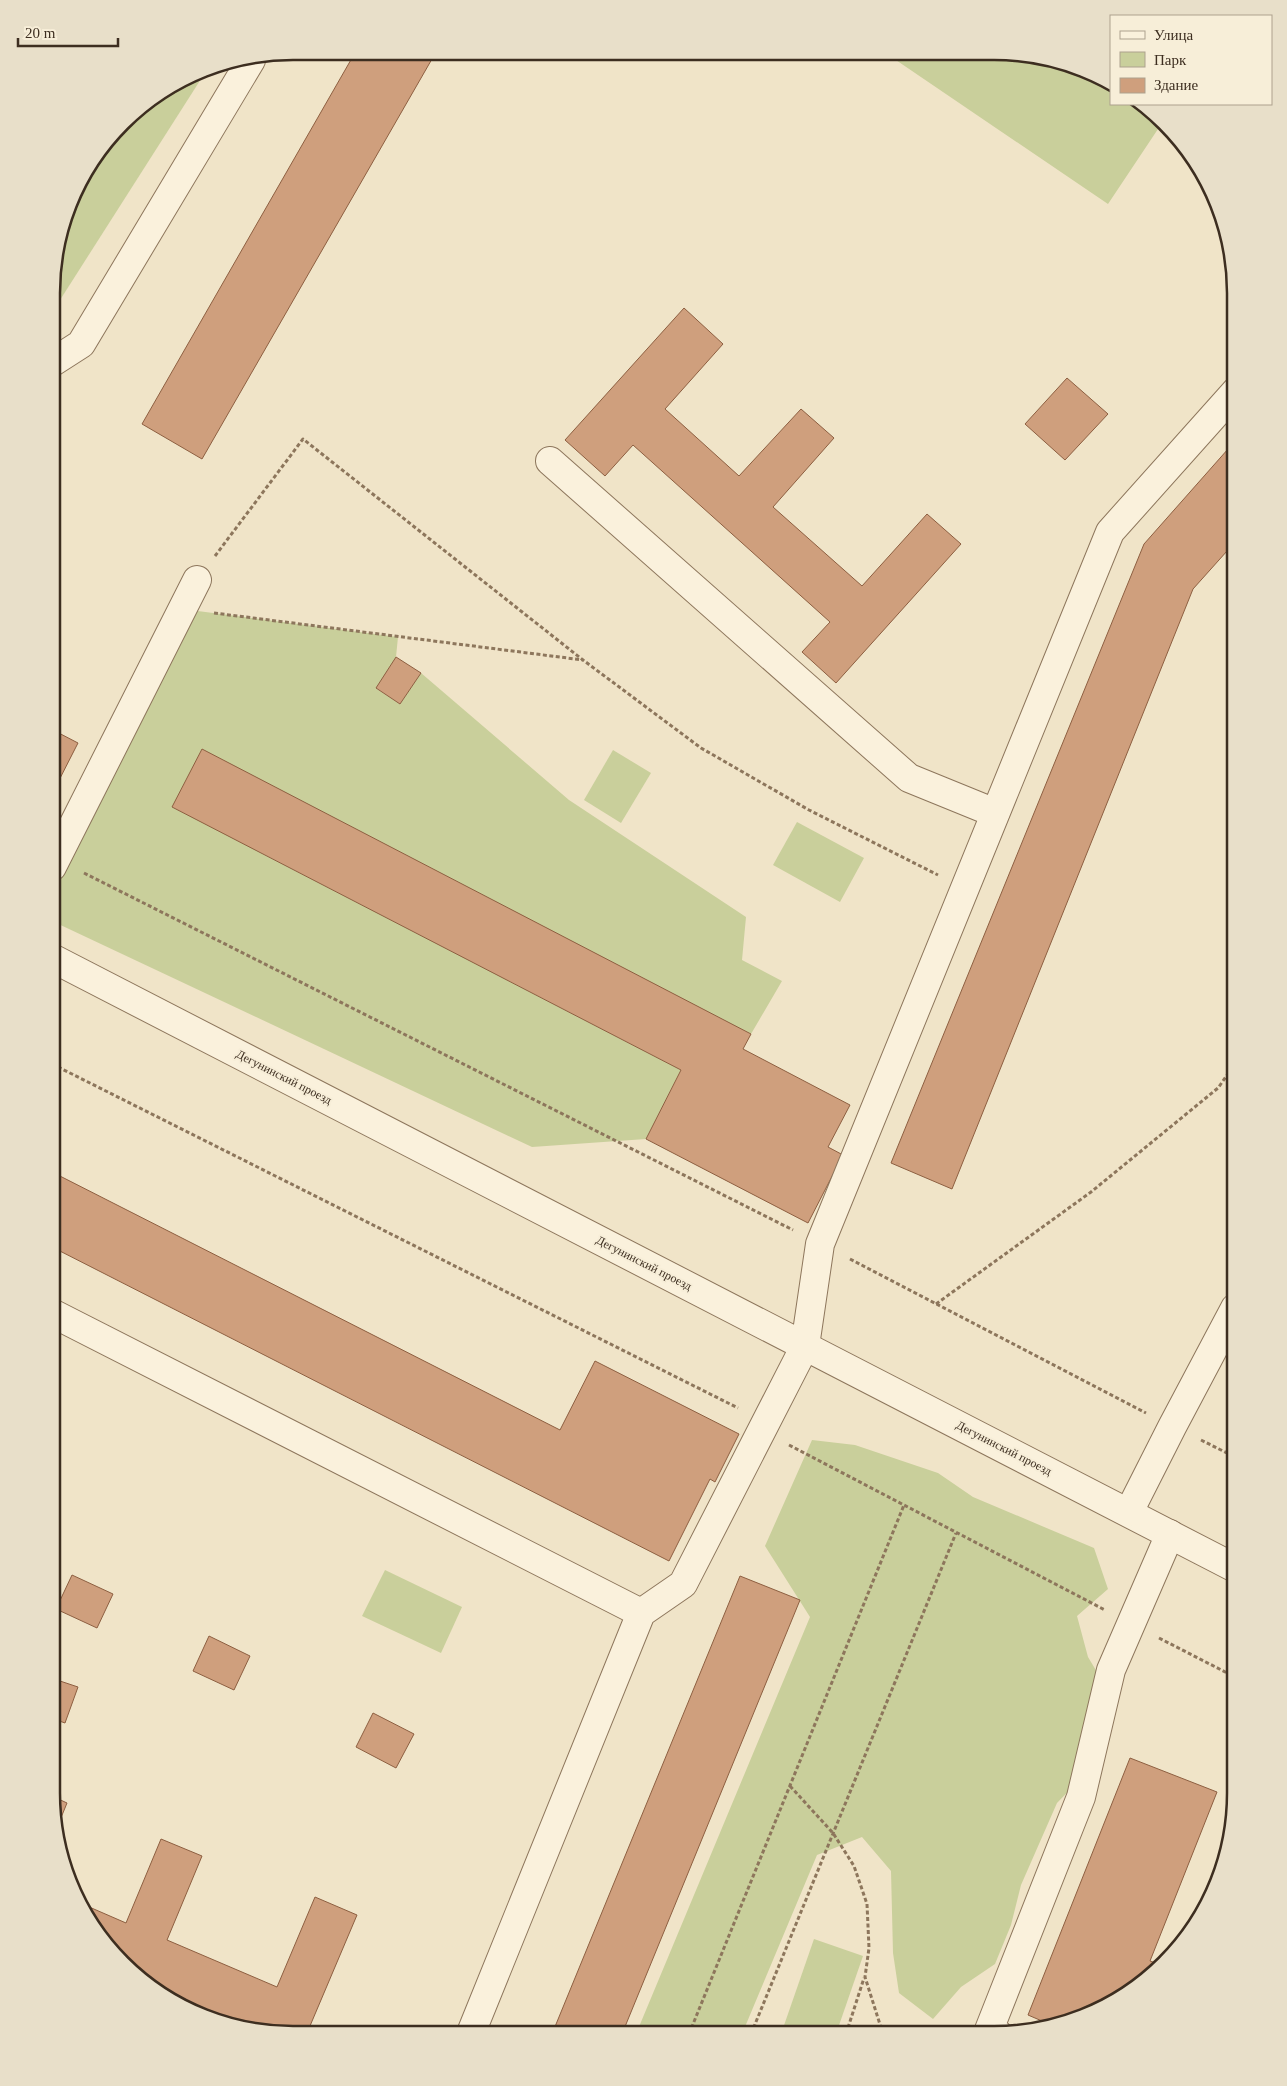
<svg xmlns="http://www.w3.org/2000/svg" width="1287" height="2086" viewBox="0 0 1287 2086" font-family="Georgia,serif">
  <rect width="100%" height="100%" fill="#f0e4c8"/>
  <g fill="#c9cf9b">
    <path d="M892 53H1025L1087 70 1111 84V104H1144L1162 123 1108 204 890 56Z"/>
    <path d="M208 68 53 311V262L76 186 134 112 201 70Z"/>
    <path d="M182 609 398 637 396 657 377 689 400 704 421 673 569 800 746 917 742 960 782 981 751 1034 173 807 681 1070 646 1139 532 1147 52 921V867Z"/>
    <path d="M613 750 651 773 621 823 584 800Z"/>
    <path d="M797 822 864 858 840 902 773 865Z"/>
    <path d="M812 1440 855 1445 938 1473 973 1497 1094 1548 1108 1589 1077 1616 1088 1657 1109 1692 1087 1772 1057 1803 1021 1885 1011 1925 995 1964 961 1987 933 2019 899 1993 893 1953 891 1871 862 1837 817 1855 742 2034H636L810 1617 765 1546Z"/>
    <path d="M385 1570 462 1607 441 1653 362 1616Z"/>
    <path d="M814 1939 863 1956 836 2034H781Z"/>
  </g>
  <g fill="#cf9f7d" stroke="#8d5f41">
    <path d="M356 51 436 52 202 459 142 424Z"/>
    <path d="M684 308 723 344 665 409 739 476 801 409 834 438 773 507 862 586 927 514 961 544 836 683 802 652 830 622 633 445 605 476 565 440Z"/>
    <path d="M1067 378 1108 414 1065 460 1025 424Z"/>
    <path d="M1236 440V541L1193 589 952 1189 891 1163 1144 544Z"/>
    <path d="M396 657 421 673 400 704 376 688Z"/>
    <path d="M53 730 78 743 53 792Z"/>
    <path d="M202 749 751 1034 743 1049 850 1105 828 1147 843 1155 808 1223 646 1139 681 1070 172 807Z"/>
    <path d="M52 1172 560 1430 595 1361 739 1434 715 1482 710 1479 669 1561 52 1247Z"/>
    <path d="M72 1575 113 1594 97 1628 56 1609Z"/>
    <path d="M740 1576 800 1600 622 2034H552Z"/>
    <path d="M209 1636 250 1656 234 1690 193 1671Z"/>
    <path d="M51 1678 78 1687 65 1723 51 1718Z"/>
    <path d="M373 1713 414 1734 396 1768 356 1747Z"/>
    <path d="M1130 1758 1217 1792 1150 1961 1161 1965 1141 1985 1086 2016 1049 2024 1028 2015Z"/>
    <path d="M52 1796 67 1803 58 1825Z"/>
    <path d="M161 1839 202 1856 167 1940 277 1987 315 1897 357 1915 307 2033 258 2032 143 1982 101 1940 80 1903 126 1923Z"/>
  </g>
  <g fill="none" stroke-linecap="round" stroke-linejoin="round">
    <g stroke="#8d765c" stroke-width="30">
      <g id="minor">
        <path d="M53 362 81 344 251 60"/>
        <path d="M550 461 909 778 995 813"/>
        <path d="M52 867 197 580"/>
        <path d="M52 958 1235 1568"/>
        <path d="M52 1313 641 1613"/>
        <path d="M1129 1512 1172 1427 1235 1308"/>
        <path d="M471 2033 641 1613 683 1584 805 1346 820 1244 1110 532 1236 391"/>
        <path d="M998 2034 989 2030 1081 1797 1111 1670 1170 1534"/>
      </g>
    </g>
    <g stroke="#8d765c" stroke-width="3" stroke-dasharray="4 2.5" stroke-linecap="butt">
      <path d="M215 556 303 439 583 660 701 748 809 810 938 875"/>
      <path d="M214 613 583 660"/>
      <path d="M84 873 793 1230"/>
      <path d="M52 1064 738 1408"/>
      <path d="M850 1259 1146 1413"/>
      <path d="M936 1304 1091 1192 1218 1088 1235 1064"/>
      <path d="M1201 1440 1235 1457"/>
      <path d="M789 1445 1105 1610"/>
      <path d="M1159 1638 1235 1677"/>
      <path d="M790 1786 833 1833 854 1866 867 1904 869 1948 865 1977 883 2034"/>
      <path d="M689 2034 904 1505"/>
      <path d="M751 2034 956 1533"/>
      <path d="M846 2034 864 1978"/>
    </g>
    <use href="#minor" stroke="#faf1dc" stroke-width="28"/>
  </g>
  <g text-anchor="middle" stroke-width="4" stroke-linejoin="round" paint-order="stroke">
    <g font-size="12" fill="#3d2e20" stroke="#f7eed8">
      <text transform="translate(284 1077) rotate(27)" y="4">Дегунинский проезд</text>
      <text transform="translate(644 1263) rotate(27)" y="4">Дегунинский проезд</text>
      <text transform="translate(1004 1448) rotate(27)" y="4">Дегунинский проезд</text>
    </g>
  </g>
  <path d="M0 0H1287V2086H0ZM293 60H994A233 233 0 0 1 1227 293V1793A233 233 0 0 1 994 2026H293A233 233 0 0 1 60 1793V293A233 233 0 0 1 293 60Z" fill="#e8dfc9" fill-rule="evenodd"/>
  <path fill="none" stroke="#3d2e20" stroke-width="2.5" d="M293 60H994A233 233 0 0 1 1227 293V1793A233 233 0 0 1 994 2026H293A233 233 0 0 1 60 1793V293A233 233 0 0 1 293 60Z"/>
  <rect x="1110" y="15" width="162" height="90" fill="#f7eed8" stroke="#ada18e"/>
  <rect x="1120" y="31" width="25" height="8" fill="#faf1dc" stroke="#ada18e"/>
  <text x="1154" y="40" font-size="15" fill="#3d2e20">Улица</text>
  <rect x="1120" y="52" width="25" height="15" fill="#c9cf9b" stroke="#ada18e"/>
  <text x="1154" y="65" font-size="15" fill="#3d2e20">Парк</text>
  <rect x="1120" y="78" width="25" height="15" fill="#cf9f7d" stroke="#ada18e"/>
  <text x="1154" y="90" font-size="15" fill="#3d2e20">Здание</text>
  <path d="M18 38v8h100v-8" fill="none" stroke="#3d2e20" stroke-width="2.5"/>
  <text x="25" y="38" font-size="15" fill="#3d2e20" stroke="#f7eed8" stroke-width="4" paint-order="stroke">20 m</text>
</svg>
